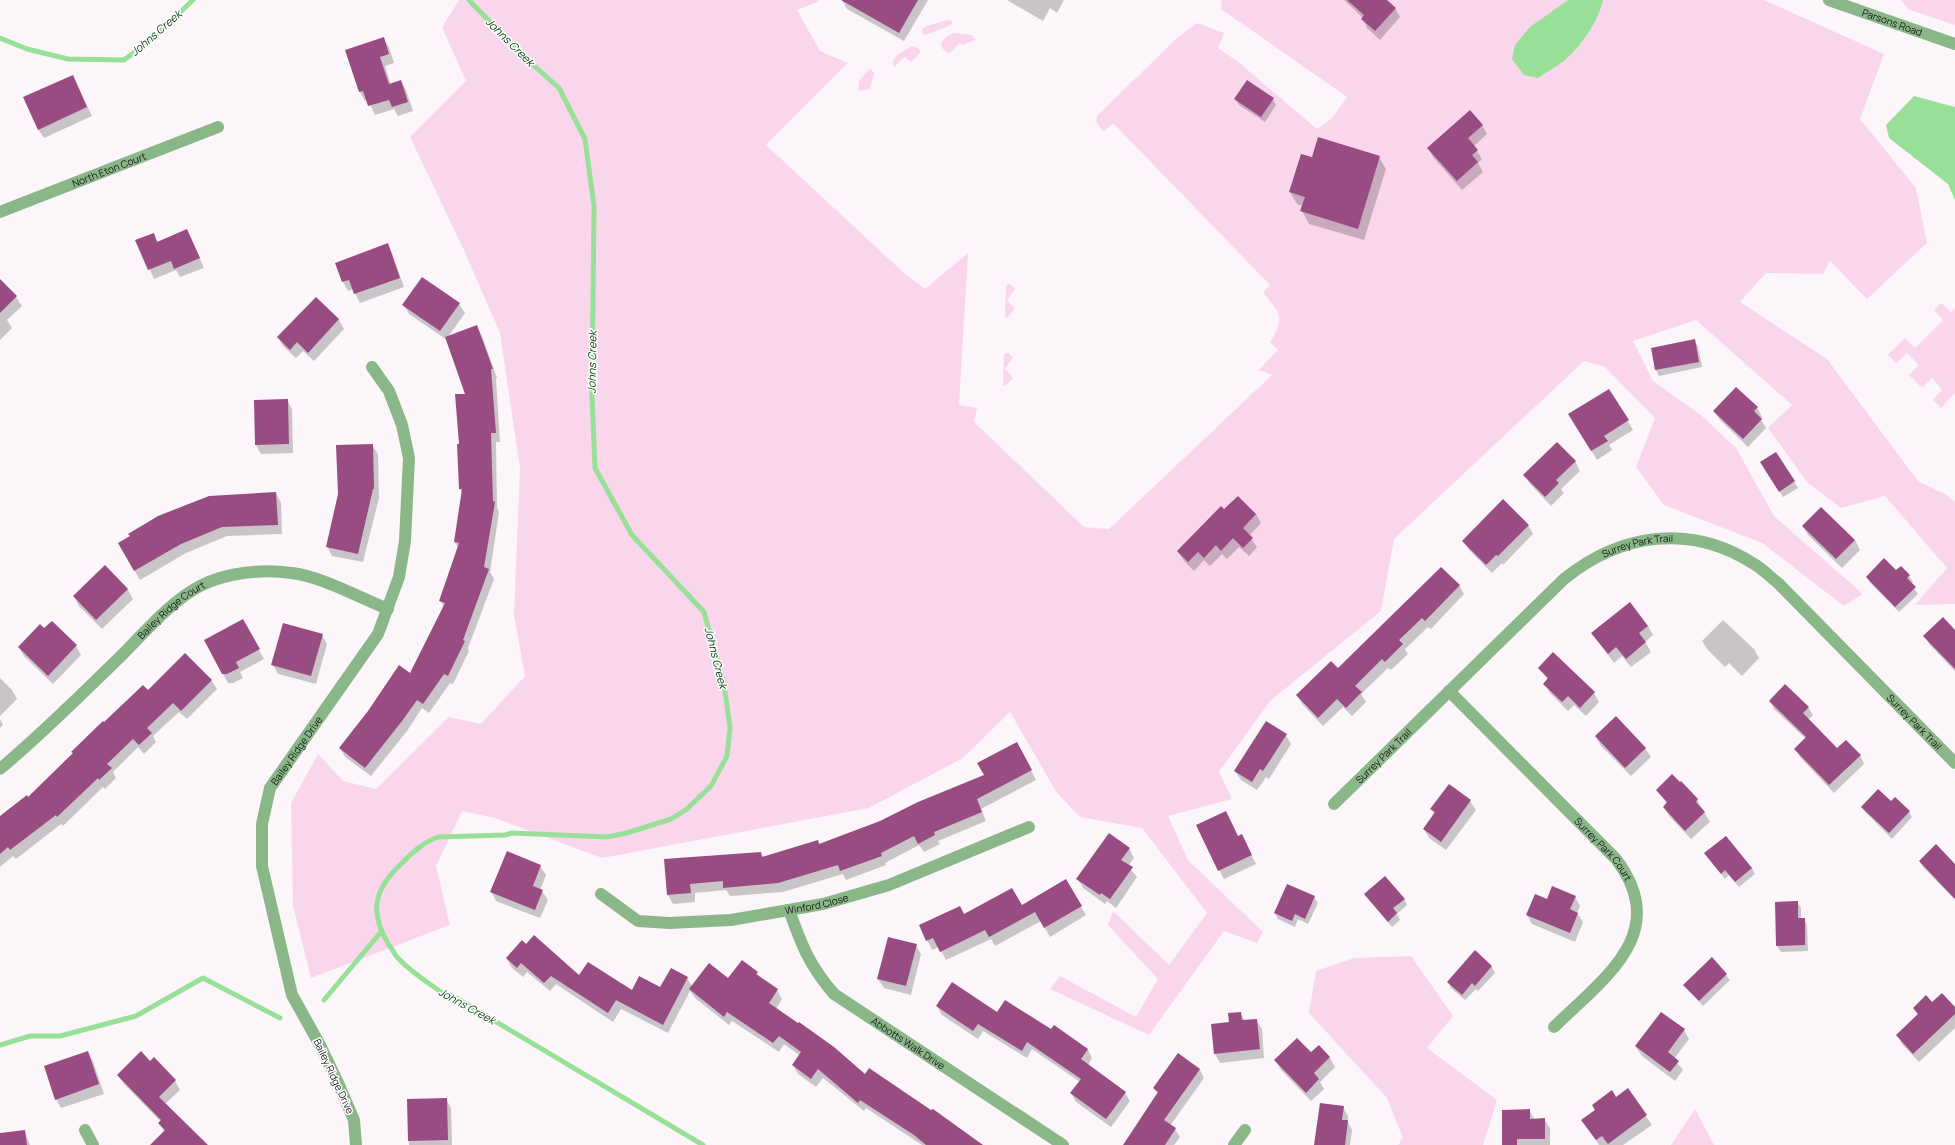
<svg xmlns="http://www.w3.org/2000/svg" width="1955" height="1145" viewBox="0 0 1955 1145" font-family="Manrope,sans-serif">
  <rect width="100%" height="100%" fill="#fcf6fa"/>
  <g fill="#f9d6ec">
    <path d="M459 0H818V2L797 10 820 51 848 63 766 145 904 273 925 289 968 253 959 405 977 408 974 422 1084 527 1109 529 1272 375 1259 370 1278 350 1270 342C1285 318 1281 313 1263 293L1270 285 1113 123 1103 132 1096 121 1098 115 1177 38 1197 23 1224 33 1218 48 1237 61 1317 129 1332 118 1347 97 1221 9 1222 0H1764L1884 54 1860 119 1916 188 1927 243 1867 299 1830 261 1823 274 1766 273 1740 302 1827 359 1918 481 1947 495 1955 502V604L1915 605 1947 568 1885 496 1841 508 1807 482 1768 428 1792 405 1696 320 1633 341 1653 381 1702 416 1736 448 1774 516 1863 594 1844 606 1762 543 1664 505 1636 467 1655 418 1605 367 1584 361 1394 539 1381 611 1270 701 1219 772 1232 799 1168 816 1188 860 1263 932 1257 943 1224 931 1149 1035 1050 989 1060 976 1136 1017 1158 979 1108 925 1113 911 1169 965 1207 913 1142 828 1080 817 1057 793 1010 712 963 758 869 808 602 858 495 818 462 811 436 866 450 925 311 978 293 906 291 803 318 754 343 781 376 789 449 717 481 724 525 676 514 615 520 468 500 333 463 248 410 137 466 81 442 27Z"/>
    <path d="M1901 0H1955V25L1908 9Z"/>
    <path d="M947 20H951L952 24 942 29 925 35 922 34V29L927 26Z"/>
    <path d="M954 33 972 35 976 40 962 45 960 43 949 54 942 48 941 43 947 36Z"/>
    <path d="M912 46 918 48 921 52 911 62 905 57 894 67 893 65C893 54 904 51 912 46Z"/>
    <path d="M869 69H871L874 73 870 89 858 91 859 81Z"/>
    <path d="M1008 284H1010L1015 289 1007 300 1015 309 1007 318 1005 316 1006 287Z"/>
    <path d="M1941 303 1951 312 1955 308V393L1941 408 1933 400 1942 390 1932 378 1922 388 1909 375 1919 365 1907 353 1896 363 1888 355 1905 338 1915 348 1943 320 1934 310Z"/>
    <path d="M1006 353H1009L1013 358 1005 369 1013 378 1005 386 1003 385 1004 355Z"/>
    <path d="M1411 956 1453 1016 1427 1048 1497 1100 1483 1145H1398L1403 1138 1387 1098 1309 1013 1316 971 1354 958Z"/>
    <path d="M1695 1109 1714 1145H1671Z"/>
  </g>
  <g fill="#98e097">
    <path d="M1568 0H1603C1598 22 1581 46 1564 61 1556 67 1546 72 1538 78L1524 75 1512 59 1515 45 1530 27Z"/>
    <path d="M1914 96 1955 107V200L1948 184 1889 138 1886 125Z"/>
  </g>
  <g fill="#0003">
    <path d="M842 0H928L904 41 847 9Z"/>
    <path d="M1007 0H1064L1057 13 1050 8 1043 21Z"/>
    <path d="M1344 0H1385L1395 8 1400 17 1380 40 1367 28 1363 18Z"/>
    <path d="M383 38 389 47 394 63 385 66 391 85 401 81 406 90 413 111 398 116 394 109 375 115 368 100 365 101 360 92Z"/>
    <path d="M73 76 92 116 44 138 38 129Z"/>
    <path d="M1235 99H1273L1276 105 1265 122 1239 105Z"/>
    <path d="M1482 125 1487 134 1474 146 1482 159 1478 163 1483 172 1462 190 1433 157 1428 148Z"/>
    <path d="M1379 157 1386 169 1364 240 1309 224 1302 211 1303 206 1297 204 1290 192 1313 158Z"/>
    <path d="M187 230 204 268 180 277 176 270 154 279 137 241 153 234 158 242Z"/>
    <path d="M387 244 392 253 404 287 360 303 353 289 348 291 343 282Z"/>
    <path d="M0 280 16 297 22 306 7 320 12 328 0 340Z"/>
    <path d="M316 298 339 320 344 329 314 361 303 351 296 358 283 346 278 337Z"/>
    <path d="M459 304 465 313 448 337 477 327 482 336 497 378 496 379 500 442H496L497 508 499 512 490 572 494 579 468 648 469 651 453 684 450 683 429 713 422 708 407 731 371 776 345 757 340 748 411 674 444 607 440 600 458 548 455 542 463 494 460 489 458 445H460L466 394 447 340 409 314 404 305Z"/>
    <path d="M1694 340 1698 346 1702 367 1659 376 1656 370 1652 349Z"/>
    <path d="M1609 390 1633 430 1609 445 1612 450 1597 460 1575 424Z"/>
    <path d="M287 400 292 409 293 453 261 454 256 445 255 401Z"/>
    <path d="M1757 407 1762 417 1760 418 1766 428 1748 447 1720 420 1714 411Z"/>
    <path d="M372 445 378 454 379 498 363 562 332 556 327 546Z"/>
    <path d="M1776 453 1798 488 1783 497 1764 468Z"/>
    <path d="M1575 461 1580 471 1561 489 1564 493 1551 506 1530 484 1524 475Z"/>
    <path d="M276 493 281 503 282 534 227 536 186 553 140 580 119 544Z"/>
    <path d="M1224 510 1256 514 1261 523 1249 536 1257 547 1249 556 1239 547 1227 559 1222 554 1210 566 1204 560 1194 571 1184 561 1178 552Z"/>
    <path d="M1528 525 1533 534 1503 565 1502 563 1492 573 1469 550 1463 541Z"/>
    <path d="M1803 526 1855 540 1860 550 1842 568 1808 535Z"/>
    <path d="M105 566 128 590 133 599 102 629 79 606 74 596Z"/>
    <path d="M1901 567 1909 576 1913 582 1911 584 1918 594 1899 612 1870 583 1867 577 1896 572Z"/>
    <path d="M1459 585 1464 594 1431 629 1428 627 1405 649 1408 654 1391 670 1388 668 1361 694 1366 702 1352 716 1343 707 1323 726 1302 704 1297 695 1338 670Z"/>
    <path d="M1723 620 1754 649 1759 658 1742 676 1729 663 1725 667 1708 650 1702 641Z"/>
    <path d="M243 621 264 659 240 672 243 678 233 683H228L223 674Z"/>
    <path d="M1648 626 1653 635 1645 642 1651 652 1631 667 1622 656 1614 663 1592 633Z"/>
    <path d="M44 630 76 646 81 655 53 684 24 656 19 647Z"/>
    <path d="M1955 631V671L1930 645 1924 636Z"/>
    <path d="M322 635 327 644 316 684 278 674 273 665Z"/>
    <path d="M1553 653 1594 693 1599 702 1586 716 1574 705 1568 711 1550 693 1545 684 1548 680 1539 668Z"/>
    <path d="M0 678 12 690 17 699 0 716Z"/>
    <path d="M211 680 217 689 187 719 179 712 153 736 156 742 144 754 138 747 113 772 116 778 105 789 103 787 63 826 61 824 16 859 13 856 0 867V817L28 798 104 723 148 692Z"/>
    <path d="M1770 701 1808 707 1813 715 1808 720 1837 750 1860 755 1864 764 1834 793 1800 757 1796 749 1806 739 1774 709Z"/>
    <path d="M0 719 3 725 0 728Z"/>
    <path d="M1286 735 1291 744 1269 779 1266 777 1257 790 1241 780 1235 771Z"/>
    <path d="M1596 737 1645 748 1651 757 1631 776 1601 746Z"/>
    <path d="M1022 752 1036 780 981 809 986 821 938 841 940 844 924 852 919 845 885 863 886 865 846 880 843 874 783 892 730 896 726 890 695 893V902L673 904 668 895 665 860 761 853 763 857 818 841 820 845 881 822 985 776Z"/>
    <path d="M1449 785 1470 801 1476 810 1446 850 1429 838 1424 829 1434 814 1432 809Z"/>
    <path d="M1657 790 1697 800 1710 822 1691 839 1669 816 1664 807 1667 804Z"/>
    <path d="M1891 802 1909 812 1912 817 1892 839 1866 813 1862 807Z"/>
    <path d="M1238 837 1246 844 1256 864 1224 879 1219 870Z"/>
    <path d="M1129 848 1134 858 1128 866 1137 877 1116 908 1107 901 1105 904 1083 888 1078 879Z"/>
    <path d="M1705 854 1752 868 1755 874 1739 887 1729 875 1725 879Z"/>
    <path d="M1920 862 1955 865 1954 899 1923 867Z"/>
    <path d="M540 866 546 875 540 890 542 891 548 900 540 918 496 901 491 891Z"/>
    <path d="M1065 880 1086 915 1050 937 1041 921 995 946 991 939 946 960 939 947 932 950 920 925 964 915 1021 906Z"/>
    <path d="M1314 897 1318 903 1308 924 1298 919 1295 927 1278 919 1275 913Z"/>
    <path d="M1575 897 1580 906 1577 913 1583 922 1575 942 1532 924 1527 915 1547 900Z"/>
    <path d="M1404 899 1407 905 1397 914 1400 920 1392 927 1369 900Z"/>
    <path d="M1797 902 1801 908V919H1804L1807 925 1808 951 1781 952 1777 946Z"/>
    <path d="M526 945 580 976 632 991 661 989 687 978 692 986 728 979 742 962 757 973 760 978 777 990 782 999 776 1009 865 1075 983 1145H922L866 1108 864 1111 823 1078 816 1087 798 1074 793 1065 799 1055 784 1044 779 1052 732 1021 729 1025 695 998 690 991 668 1033 621 1009 613 1022 556 984 550 991 527 972 523 977 512 968 507 959Z"/>
    <path d="M916 945 921 954 911 995 884 988 878 979Z"/>
    <path d="M1475 952 1492 967 1495 973 1478 991 1476 989 1465 1000 1451 988 1448 982Z"/>
    <path d="M1712 959 1730 980 1703 1006 1684 985Z"/>
    <path d="M1932 1004 1955 1008V1028L1919 1062 1902 1044 1897 1035 1918 1015 1914 1008Z"/>
    <path d="M937 1006 998 1013 1052 1031 1054 1027 1088 1050 1092 1058 1088 1065 1125 1093 1130 1101 1111 1127 1076 1102 1071 1093 1080 1082 1032 1049 1027 1058 983 1031 978 1039 942 1015Z"/>
    <path d="M1240 1013 1245 1021 1256 1020 1262 1029 1264 1058 1220 1063 1215 1054 1230 1023Z"/>
    <path d="M1684 1030 1689 1039 1674 1059 1683 1070 1675 1081 1642 1056 1636 1047Z"/>
    <path d="M1319 1047 1330 1058 1335 1067 1320 1082 1324 1089 1311 1101 1281 1070 1276 1061 1311 1054Z"/>
    <path d="M88 1052 93 1061 104 1094 61 1108 56 1099Z"/>
    <path d="M1178 1055 1200 1070 1204 1078 1170 1126 1175 1129 1180 1137 1174 1145H1125L1158 1095 1154 1088Z"/>
    <path d="M150 1062 175 1081 180 1090 165 1104 207 1145H156L164 1132 160 1123 161 1122 124 1084 118 1075Z"/>
    <path d="M1628 1090 1652 1125 1623 1145H1599L1582 1120Z"/>
    <path d="M446 1099 451 1108 452 1145H409L408 1100Z"/>
    <path d="M1343 1107 1348 1116V1122L1352 1130 1350 1145H1315Z"/>
    <path d="M1529 1110 1535 1120 1544 1119 1550 1128V1145H1503Z"/>
    <path d="M25 1132 30 1145H0V1134Z"/>
  </g>
  <g fill="none" stroke-linecap="round" stroke-linejoin="round">
    <g stroke="#98e097" stroke-width="5">
      <path d="M469 0 521 54 559 88 585 139 594 206 592 396 595 468 632 535 704 612 724 684 730 728 727 756 711 786 687 809 671 819 627 833 607 837 512 833 505 835 438 837C421 843 409 856 397 868 372 893 371 916 389 945 393 950 395 956 400 960 413 974 431 984 446 996L451 995 703 1145"/>
      <path d="M0 38 27 49 68 59 124 60 152 39 193 0"/>
      <path d="M324 1000 381 932"/>
      <path d="M0 1045 30 1036H60L136 1016 203 978 280 1018"/>
    </g>
  </g>
  <g fill="#994c82">
    <path d="M841 0H918L899 33Z"/>
    <path d="M1347 0H1387L1396 8 1375 31 1361 19 1364 15Z"/>
    <path d="M384 37 389 54 380 57 389 84 401 80 408 102 392 107 389 100 368 106 363 91 359 92 345 50Z"/>
    <path d="M73 75 87 107 38 130 23 97Z"/>
    <path d="M1247 80 1274 98 1261 117 1234 99Z"/>
    <path d="M1470 110 1483 125 1468 138 1478 150 1472 155 1478 162 1457 181 1427 148Z"/>
    <path d="M1318 137 1380 156 1358 229 1300 211 1305 197 1289 192 1301 154 1312 157Z"/>
    <path d="M187 229 200 258 174 269 171 261 148 270 135 240 154 233 157 242Z"/>
    <path d="M388 243 400 278 354 294 349 280 342 282 335 263Z"/>
    <path d="M422 277 460 303 440 331 402 305Z"/>
    <path d="M0 279 17 296 0 313Z"/>
    <path d="M316 297 339 319 308 353 297 342 290 350 277 337Z"/>
    <path d="M477 325 493 369H491L496 433H491L493 501 495 502 484 567 489 569 463 640 465 641 448 676 444 674 423 704 417 700 402 721 365 768 339 748 368 711 399 665 410 673 445 603 439 601 459 543 454 542 462 489H459L457 444H459L455 394H465L445 337Z"/>
    <path d="M1695 339 1699 362 1655 370 1651 348Z"/>
    <path d="M1736 387 1758 407 1754 411 1762 419 1743 439 1713 411Z"/>
    <path d="M1609 389 1629 420 1604 436 1608 441 1591 451 1568 414Z"/>
    <path d="M288 399 289 444 255 445 254 400Z"/>
    <path d="M1557 442 1576 461 1556 480 1559 483 1545 497 1523 475Z"/>
    <path d="M373 444 374 489H373L358 554 326 547 338 494 336 445Z"/>
    <path d="M1776 452 1795 481 1779 492 1760 462Z"/>
    <path d="M276 492 278 525 222 527 181 544 134 571 118 543 130 536 128 534 158 516 209 496Z"/>
    <path d="M1238 496 1256 514 1243 528 1253 538 1243 548 1233 538 1221 551 1216 545 1204 558 1198 552 1188 562 1177 551 1221 506 1224 509Z"/>
    <path d="M1503 499 1529 525 1498 556 1496 555 1486 565 1462 541Z"/>
    <path d="M1821 507 1855 540 1836 559 1802 526Z"/>
    <path d="M1884 558 1896 570 1901 566 1910 575 1907 578 1916 587 1895 607 1866 577Z"/>
    <path d="M105 565 128 589 96 620 73 596Z"/>
    <path d="M1441 567 1460 585 1425 621 1422 618 1399 640 1403 644 1385 662 1382 659 1355 686 1362 692 1346 708 1337 699 1318 718 1296 695 1331 661 1338 668Z"/>
    <path d="M1630 602 1648 626 1639 633 1646 642 1626 659 1616 647 1608 654 1591 633Z"/>
    <path d="M1943 617 1955 630V669L1923 636Z"/>
    <path d="M243 619 260 649 236 662 239 668 227 674H222L204 640Z"/>
    <path d="M52 621 77 645 48 676 18 647 40 624 44 628Z"/>
    <path d="M283 623 323 634 311 676 271 665Z"/>
    <path d="M1553 652 1595 692 1580 708 1568 696 1562 702 1543 684 1548 678 1538 668Z"/>
    <path d="M185 653 212 680 181 711 173 703 147 728 152 733 139 745 133 739 107 764 112 768 99 780 98 778 57 817 56 815 10 850 8 847 0 854V816L27 795 28 797 73 753 71 752 103 721 104 722 143 685 148 690Z"/>
    <path d="M1785 684 1809 707 1803 713 1837 748 1846 740 1861 755 1829 785 1794 749 1806 737 1769 701Z"/>
    <path d="M1616 716 1646 748 1625 768 1595 736Z"/>
    <path d="M1266 721 1287 734 1263 771 1260 769 1252 782 1234 771Z"/>
    <path d="M1017 742 1032 770 977 799 982 812 934 832 935 835 918 844 914 836 881 853 882 856 840 871 838 865 778 883 723 888V881L690 884 691 893 667 895 664 859 761 852 762 857 818 840 819 844 880 821 918 802 984 775 977 763Z"/>
    <path d="M1672 774 1680 782 1681 781 1698 799 1696 802 1705 812 1685 831 1663 807 1667 802 1656 790Z"/>
    <path d="M1449 784 1471 800 1441 842 1423 829 1435 812 1430 809Z"/>
    <path d="M1878 789 1891 801 1895 797 1910 811 1889 833 1861 807Z"/>
    <path d="M1226 811 1238 836 1242 834 1252 855 1218 871 1196 825Z"/>
    <path d="M1109 833 1130 848 1121 860 1133 867 1110 899 1101 893 1100 895 1076 879Z"/>
    <path d="M1726 836 1752 868 1735 882 1725 870 1721 874 1704 853Z"/>
    <path d="M1936 844 1955 864V899L1919 861Z"/>
    <path d="M507 851 541 865 533 886 543 890 535 910 490 892Z"/>
    <path d="M1385 876 1405 899 1393 908 1397 913 1388 922 1364 894Z"/>
    <path d="M1066 879 1082 906 1044 928 1035 912 989 937 985 930 940 952 933 938 926 941 919 925 960 906 964 914 1012 888 1022 905Z"/>
    <path d="M1287 884 1315 896 1305 919 1295 914 1292 921 1274 913Z"/>
    <path d="M1552 886 1576 896 1570 909 1578 913 1570 933 1526 915 1535 894 1547 899Z"/>
    <path d="M1798 901V918H1805V945L1776 946 1775 902Z"/>
    <path d="M534 935 579 975 588 962 632 990 639 976 660 987 671 968 688 977 663 1025 616 1000 608 1013 551 976 544 983 521 963 517 968 506 958 522 940 526 944Z"/>
    <path d="M888 937 917 944 906 986 877 979Z"/>
    <path d="M1475 950 1492 966 1475 986 1472 983 1462 995 1447 982Z"/>
    <path d="M1712 957 1727 974 1699 1001 1683 985Z"/>
    <path d="M742 960 758 972 756 974 778 989 769 1003 798 1023 799 1022 834 1047 865 1074 869 1068 931 1110 933 1109 983 1145H926L914 1135 860 1100 858 1103 818 1069 811 1079 792 1065 801 1052 779 1036 773 1043 727 1012 724 1017 689 989 709 963 728 978Z"/>
    <path d="M952 982 997 1012 1005 1000 1051 1029 1054 1025 1088 1049 1081 1059 1126 1092 1106 1119 1070 1093 1081 1079 1027 1042 1022 1051 978 1024 973 1031 936 1006Z"/>
    <path d="M1942 993 1955 1007V1014L1913 1054 1896 1035 1918 1014 1913 1008 1926 995 1932 1002Z"/>
    <path d="M1241 1012 1242 1020 1257 1019 1260 1049 1214 1054 1211 1024 1229 1022 1228 1013Z"/>
    <path d="M1661 1012 1685 1029 1668 1052 1679 1061 1670 1072 1635 1046Z"/>
    <path d="M1297 1038 1311 1052 1319 1045 1330 1057 1314 1073 1319 1079 1306 1093 1274 1060Z"/>
    <path d="M88 1051 99 1084 55 1100 44 1066Z"/>
    <path d="M141 1051 150 1061 154 1057 176 1080 159 1097 208 1145H150L165 1130 158 1123 161 1120 117 1075Z"/>
    <path d="M1178 1053 1200 1069 1164 1120 1176 1128 1165 1145H1123L1158 1092 1153 1088Z"/>
    <path d="M1628 1088 1647 1115 1608 1144 1602 1136 1596 1140 1581 1120 1595 1110 1592 1105 1612 1090 1616 1097Z"/>
    <path d="M447 1098 448 1140 408 1141 407 1099Z"/>
    <path d="M1320 1103 1344 1106 1342 1120H1348L1345 1145H1314Z"/>
    <path d="M1530 1109V1119L1545 1118V1139H1517V1145H1502V1110Z"/>
    <path d="M25 1130 27 1145H0V1133Z"/>
  </g>
  <g fill="none" stroke-linecap="round" stroke-linejoin="round">
    <g stroke="#89b788" stroke-width="12">
      <path id="s1" d="M1829 0 1955 44"/>
      <path id="s2" d="M0 212 218 127"/>
      <path id="s3" d="M1449 691 1616 859C1672 933 1604 978 1554 1027"/>
      <path id="s4" d="M0 769C43 733 83 693 123 654 147 630 170 602 200 586 227 572 263 569 292 573 323 577 358 597 388 609"/>
      <path id="s5" d="M1334 804 1564 579C1621 533 1691 523 1754 564 1763 569 1770 577 1778 583L1955 763"/>
      <path id="s6" d="M601 894 638 921 669 923 731 920 823 904 889 885 1029 827"/>
      <path id="s7" d="M789 910C802 946 809 965 834 994L1063 1145"/>
      <path d="M85 1130 93 1145"/>
      <path id="s8" d="M356 1145 354 1120 339 1085 320 1045 292 995 262 866V824L270 788 378 634 399 577 405 541 409 458 402 425 389 391 372 367"/>
      <path d="M1234 1145 1245 1130"/>
    </g>
  </g>
  <g text-anchor="middle" stroke-width="3" stroke-linejoin="round" paint-order="stroke">
    <g font-size="10" fill="#191718" stroke="#fff">
      <text dy="4" stroke="none"><textPath href="#s1" startOffset="67">Parsons Road</textPath></text>
      <text dy="4" stroke="none"><textPath href="#s2" startOffset="117">North Eton Court</textPath></text>
      <text dy="4" stroke="none"><textPath href="#s5" startOffset="404">Surrey Park Trail</textPath></text>
      <text dy="4" stroke="none"><textPath href="#s4" startOffset="234">Bailey Ridge Court</textPath></text>
      <text dy="4" stroke="none"><textPath href="#s5" startOffset="752">Surrey Park Trail</textPath></text>
      <text dy="4" stroke="none"><textPath href="#s8" startOffset="422">Bailey Ridge Drive</textPath></text>
      <text dy="4" stroke="none"><textPath href="#s5" startOffset="69">Surrey Park Trail</textPath></text>
      <text dy="4" stroke="none"><textPath href="#s3" startOffset="221">Surrey Park Court</textPath></text>
      <text dy="4" stroke="none"><textPath href="#s6" startOffset="226">Winford Close</textPath></text>
      <text dy="4" stroke="none"><textPath href="#s7" startOffset="185">Abbotts Walk Drive</textPath></text>
      <text transform="translate(334 1076) rotate(65)" y="4">Bailey Ridge Drive</text>
    </g>
    <g font-size="11" font-style="italic" fill="#063a0b" stroke="#fff">
      <text transform="translate(156 33) rotate(-41)" y="4">Johns Creek</text>
      <text transform="translate(510 42) rotate(45)" y="4">Johns Creek</text>
      <text transform="translate(592 362) rotate(-89)" y="4">Johns Creek</text>
      <text transform="translate(716 658) rotate(76)" y="4">Johns Creek</text>
      <text transform="translate(467 1006) rotate(29)" y="4">Johns Creek</text>
    </g>
  </g>
</svg>
